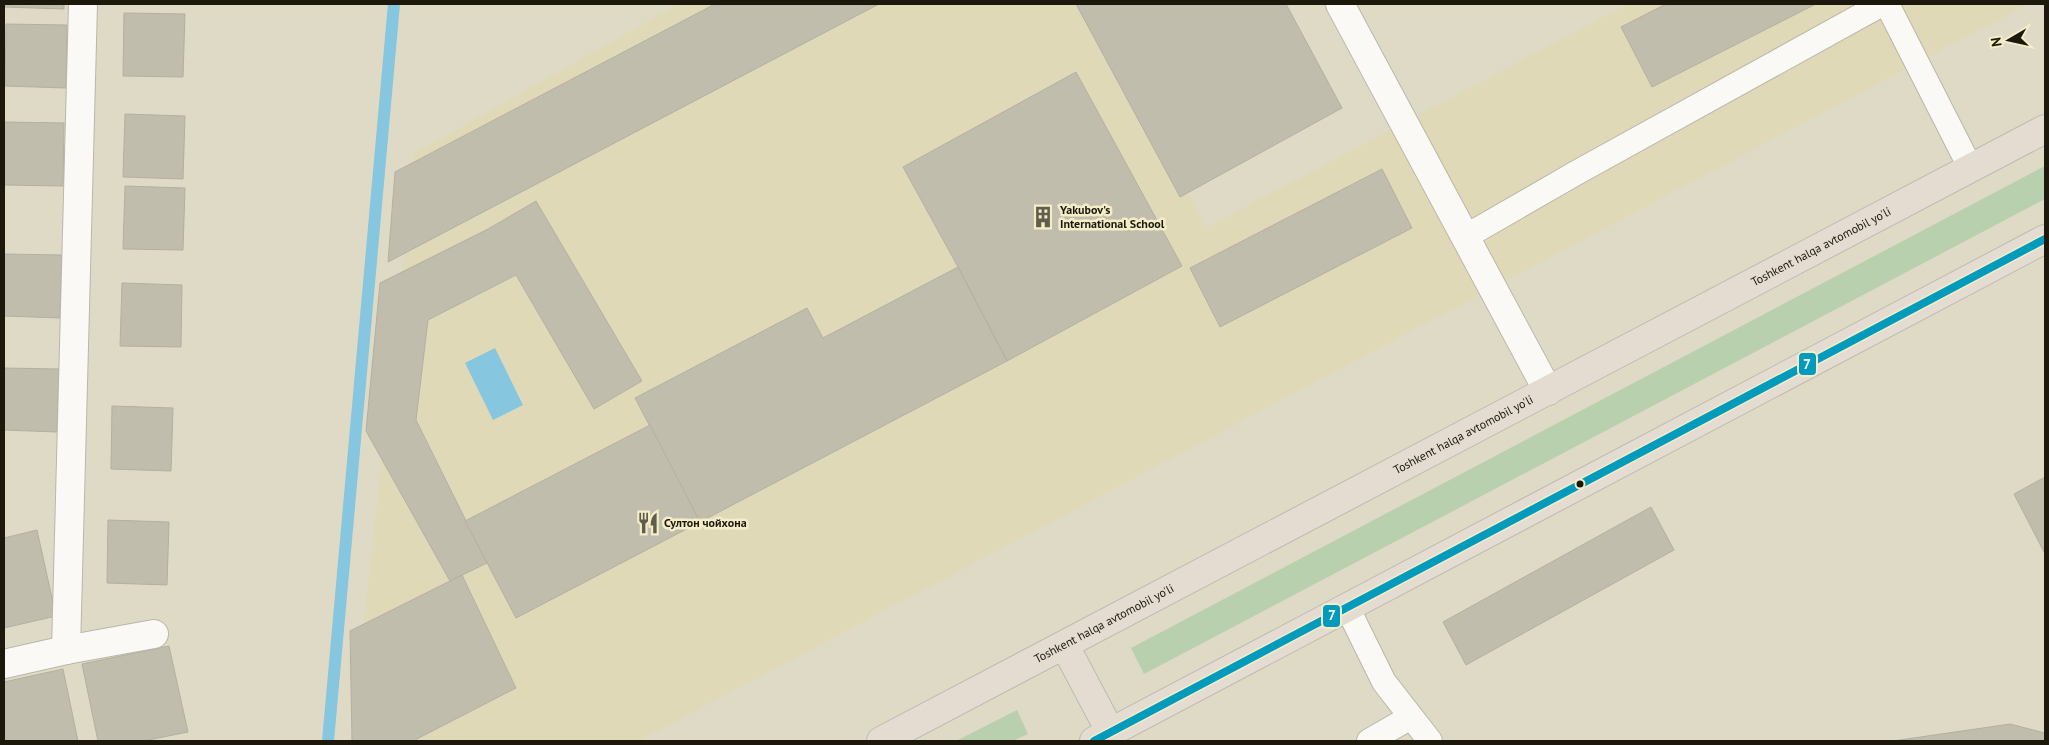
<svg xmlns="http://www.w3.org/2000/svg" width="2049" height="745" viewBox="0 0 2049 745" font-family="'PT Sans',sans-serif">
  <rect width="100%" height="100%" fill="#dedac6"/>
  <path fill="#e0d9b8" d="M678 4H1084L1207 227 1627 4H2028L639 741H351L415 153Z"/>
  <g fill="#b8d0ad">
    <path d="M2045 166V199L1144 674 1131 648Z"/>
    <path d="M1017 710 1028 734 1013 741H956Z"/>
  </g>
  <path fill="#86c6de" d="M495 348 523 405 493 420 465 363Z"/>
  <g fill="none" stroke-linecap="round" stroke-linejoin="round">
    <path stroke="#86c6de" stroke-width="12" d="M328 741 394 4"/>
  </g>
  <g fill="#c0bdad" stroke="#b4b0a1">
    <path d="M4 4H64V9L4 7Z"/>
    <path d="M715 4H879L388 262 395 172Z"/>
    <path d="M1076 4H1286L1342 108 1180 197Z"/>
    <path d="M1666 4H1816L1652 87 1621 27Z"/>
    <path d="M124 13 185 14 183 77 123 76Z"/>
    <path d="M6 24 67 25 66 88 5 86Z"/>
    <path d="M1076 72 1182 266 1007 361 958 267 903 167Z"/>
    <path d="M125 114 185 116 183 179 123 177Z"/>
    <path d="M4 122 64 123 63 186 4 185Z"/>
    <path d="M1382 169 1412 228 1220 327 1190 268Z"/>
    <path d="M125 186 185 188 183 250 123 249Z"/>
    <path d="M536 201 642 381 594 409 516 275 428 320 416 420 487 563 450 581 366 431 380 283 488 229Z"/>
    <path d="M4 254 62 255 60 318 4 316Z"/>
    <path d="M958 267 1007 361 700 522 635 398 807 308 823 338Z"/>
    <path d="M122 283 182 285 181 347 120 346Z"/>
    <path d="M4 368 59 369 57 432 4 430Z"/>
    <path d="M112 406 173 408 171 471 111 469Z"/>
    <path d="M650 425 700 522 516 618 465 521Z"/>
    <path d="M2045 477V552H2044L2014 494Z"/>
    <path d="M1651 507 1674 550 1466 665 1443 622Z"/>
    <path d="M108 520 169 522 167 585 107 583Z"/>
    <path d="M37 530 56 616 4 628V538Z"/>
    <path d="M462 575 516 688 413 741H352L350 631Z"/>
    <path d="M169 646 188 732 143 741H98L82 664Z"/>
    <path d="M63 669 78 741H4V682Z"/>
    <path d="M2010 724 2045 733V741H1893Z"/>
  </g>
  <g fill="none" stroke-linecap="round" stroke-linejoin="round">
    <g stroke="#bab7a8" stroke-width="26">
      <g id="service">
        <path d="M1887 4 1971 169"/>
        <path d="M1465 237 1576 173 1882 4"/>
        <path d="M1347 607 1384 682 1430 741"/>
        <path d="M1369 741 1411 717"/>
      </g>
    </g>
    <g stroke="#bab7a8" stroke-width="30">
      <g id="minor">
        <path d="M1340 4 1548 391"/>
        <path d="M66 650 83 4"/>
        <path d="M4 664 66 650 154 634"/>
      </g>
    </g>
    <g stroke="#bdbbb1" stroke-width="30">
      <g id="trunk">
        <path d="M1065 646 1111 733"/>
        <path id="s1" d="M881 741 2045 129"/>
        <path d="M1094 741 2045 239"/>
      </g>
    </g>
    <use href="#service" stroke="#faf9f6" stroke-width="24"/>
    <use href="#minor" stroke="#faf9f6" stroke-width="28"/>
    <use href="#trunk" stroke="#e4dcd0" stroke-width="28"/>
    <g stroke="#f5edc9" stroke-width="11">
      <path id="bus-1" d="M1094 741 2045 239"/>
    </g>
    <use href="#bus-1" stroke="#039bbb" stroke-width="8"/>
  </g>
  <defs>
    <g id="building-bare" transform="scale(1.725)"><path d="M-4-6H4V6H1V3H-1V6H-4ZM-2.5-4.3h1.7v1.8h-1.7ZM.8-4.3h1.7v1.8H.8ZM-2.5-1h1.7V.8h-1.7ZM.8-1h1.7V.8H.8Z" fill="#605d4d" stroke="#f5edc9" stroke-width="2.5" paint-order="stroke"/></g>
    <g id="restaurant-bare" transform="scale(1.725)"><path d="M-5-6h1v4h1v-4h1v4h1v-4h1v5L-1.5 .5V6h-2V.5L-5-1ZM5-6V6H3V1.5H1.5Q1.5-4 5-6Z" fill="#605d4d" stroke="#f5edc9" stroke-width="2.5" paint-order="stroke"/></g>
  </defs>
  <g fill-rule="evenodd">
    <use href="#building-bare" x="1043" y="217"/>
    <use href="#restaurant-bare" x="648" y="523"/>
  </g>
  <circle fill="#1c190c" stroke="#f5edc9" stroke-width="2" cx="1580" cy="484" r="4.5"/>
  <g text-anchor="middle" stroke-width="5" stroke-linejoin="round" paint-order="stroke">
    <g font-size="12" font-weight="bold" fill="#1c190c" stroke="#f5edc9" text-anchor="start">
      <text x="1060" y="214">Yakubov's<tspan x="1060" dy="14">International School</tspan></text>
      <text x="664" y="527">Султон чойхона</text>
    </g>
    <g font-size="12" fill="#1c190c" stroke="#f5edc9">
      <text dy="4" stroke="none"><textPath href="#s1" startOffset="1062">Toshkent halqa avtomobil yo'li</textPath></text>
      <text dy="4" stroke="none"><textPath href="#s1" startOffset="658">Toshkent halqa avtomobil yo'li</textPath></text>
      <text dy="4" stroke="none"><textPath href="#s1" startOffset="252">Toshkent halqa avtomobil yo'li</textPath></text>
    </g>
  </g>
  <g stroke="#f5edc9" stroke-width="2">
    <rect x="1798" y="352" width="19" height="24" rx="5" fill="#039bbb"/>
    <rect x="1322" y="604" width="19" height="24" rx="5" fill="#039bbb"/>
  </g>
  <g font-size="14" text-anchor="middle" font-weight="bold" fill="#fff">
    <text x="1807" y="369">7</text>
    <text x="1332" y="620">7</text>
  </g>
  <rect width="2049" height="745" fill="none" stroke="#1c190c" stroke-width="10"/>
  <g transform="translate(2009 40) rotate(261)" stroke="#f5edc9" stroke-width="4" paint-order="stroke">
  <path d="M0-4L9 19L0 12L-9 19Z" fill="#1c190c"/>
  <text y="-8" font-size="14" font-weight="bold" text-anchor="middle" fill="#1c190c">N</text>
  </g>
</svg>
